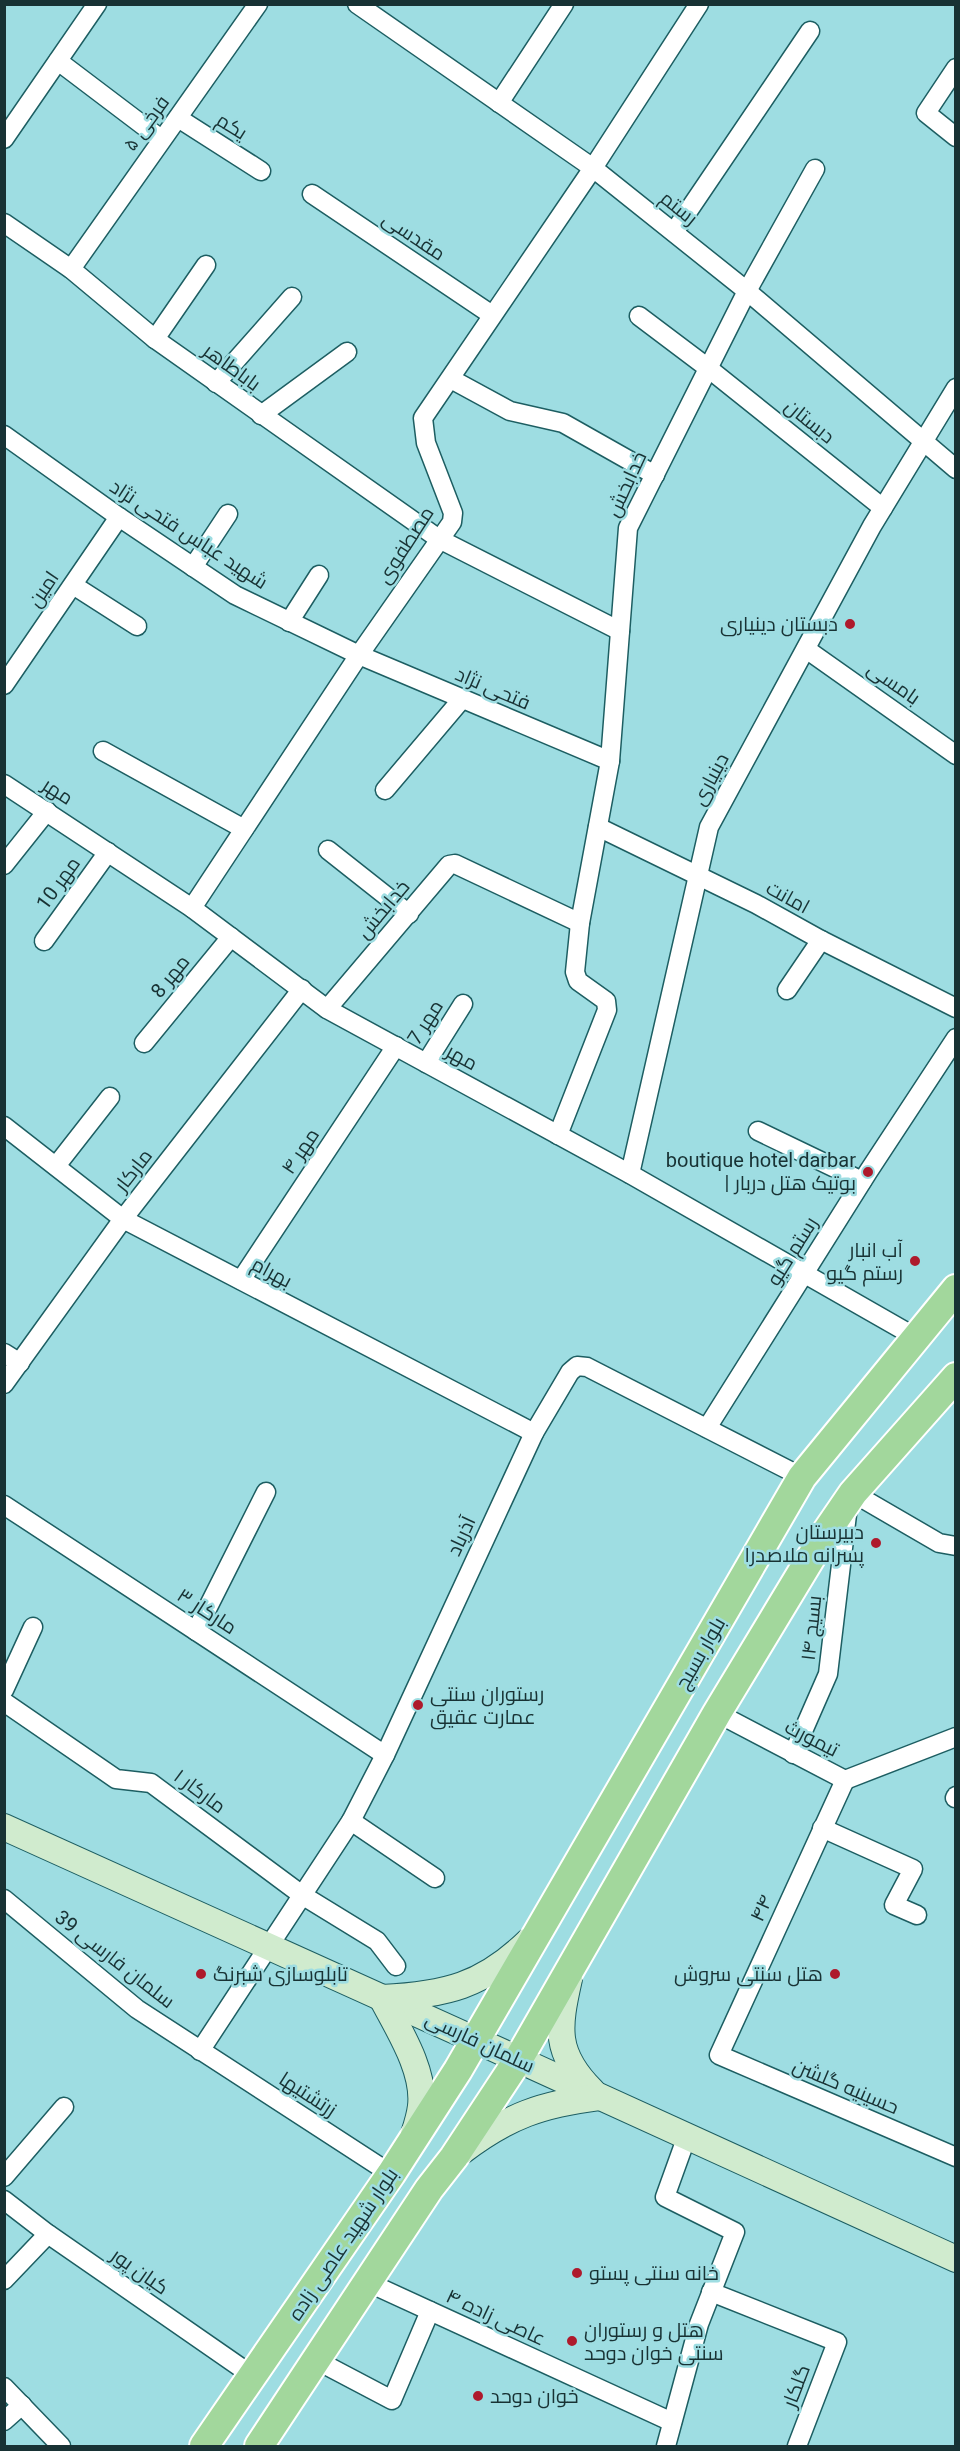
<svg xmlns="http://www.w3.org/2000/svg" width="960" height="2451" viewBox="0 0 960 2451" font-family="Roboto,Cairo,sans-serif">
  <rect width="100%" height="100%" fill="#9edde2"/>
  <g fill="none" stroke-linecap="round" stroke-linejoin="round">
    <g stroke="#1d5e62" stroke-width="21">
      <g id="street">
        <path d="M357 4 593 168 747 291 956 469"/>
        <path d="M58 61 161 139"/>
        <path d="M956 68 926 113 956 137"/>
        <path d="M499 103 564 4"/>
        <path d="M178 118 261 171"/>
        <path d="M4 139 97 4"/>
        <path d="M312 194 492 315"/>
        <path d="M4 223 71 269 155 339 439 539 620 631"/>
        <path d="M674 232 810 31"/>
        <path d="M71 269 258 4"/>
        <path d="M639 316 708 368 883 508"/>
        <path d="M155 339 206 265"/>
        <path d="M451 379 510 411 563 423 655 475"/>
        <path d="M216 383 292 297"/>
        <path d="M261 415 347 352"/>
        <path d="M4 435 119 517 235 595 359 655 610 761"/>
        <path d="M193 567 228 514"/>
        <path d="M73 585 137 626"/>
        <path d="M289 622 319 575"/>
        <path d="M806 649 956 755"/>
        <path d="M4 685 119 517"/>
        <path d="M103 751 244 829"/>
        <path d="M4 784 192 908 327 1009 630 1174 917 1338"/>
        <path d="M385 790 462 699"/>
        <path d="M598 827 756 904 821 940 956 1008"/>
        <path d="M328 850 409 914"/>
        <path d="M4 865 47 811"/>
        <path d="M192 908 359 655 452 522 453 513 426 443 423 418 593 168 699 4"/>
        <path d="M44 941 108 852"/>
        <path d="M787 990 821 940"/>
        <path d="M327 1009 449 865 455 864 580 923"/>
        <path d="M144 1043 231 937"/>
        <path d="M426 1063 463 1004"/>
        <path d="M4 1126 123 1219 534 1433"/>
        <path d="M758 1131 862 1181"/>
        <path d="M558 1135 607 1010 606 1001 578 981 575 972 580 923 610 761 628 528 747 291 815 169"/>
        <path d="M56 1166 110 1097"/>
        <path d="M630 1174 709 827 872 526 956 388"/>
        <path d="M241 1280 396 1046"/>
        <path d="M4 1353 20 1363"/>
        <path d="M4 1384 123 1219 302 989"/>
        <path d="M707 1428 868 1172 956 1038"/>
        <path d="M853 1493 939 1543 956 1546"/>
        <path d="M4 1505 385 1755"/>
        <path d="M196 1631 266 1492"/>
        <path d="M4 1690 33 1627"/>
        <path d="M4 1702 116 1779 151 1783 302 1895 377 1941 396 1966"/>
        <path d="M717 1713 845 1780 956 1737"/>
        <path d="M793 1754 828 1674 848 1506"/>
        <path d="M845 1780 719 2055 956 2157"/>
        <path d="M955 1798 956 1796"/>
        <path d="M351 1821 435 1878"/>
        <path d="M822 1828 913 1869 894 1905 917 1915"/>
        <path d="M4 1899 137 2009 391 2174"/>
        <path d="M200 2051 351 1821 385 1755 534 1433 570 1372 577 1366 587 1367 802 1477"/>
        <path d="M4 2177 64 2107"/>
        <path d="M4 2200 48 2234 253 2376"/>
        <path d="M4 2280 48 2234"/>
        <path d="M367 2282 672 2422"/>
        <path d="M711 2292 837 2342 797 2446"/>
        <path d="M316 2360 392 2400 430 2311"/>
        <path d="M4 2387 61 2446"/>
        <path d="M4 2421 22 2405"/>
        <path d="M666 2446 699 2324 735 2232 665 2197 687 2136"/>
      </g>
    </g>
    <g stroke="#1d5e62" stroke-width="28">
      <g id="secondary">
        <path d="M4 1827C322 1971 639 2113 956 2259"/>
        <path d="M569 1979C558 2028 554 2053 592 2091"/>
        <path d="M414 2134C417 2125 420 2115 421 2106 425 2070 398 2029 382 1998 445 1995 483 1986 529 1941"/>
        <path d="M462 2151C508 2116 542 2104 599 2097"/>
      </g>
    </g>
    <g stroke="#fff" stroke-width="32">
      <g id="primary">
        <path d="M204 2446 391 2174 458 2070 802 1477 956 1289"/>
        <path d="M259 2446 429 2189 454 2157 518 2060 717 1713 827 1531 853 1493 956 1377"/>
      </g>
    </g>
    <use href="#street" stroke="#fff" stroke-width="18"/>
    <use href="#secondary" stroke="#d0ebce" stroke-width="26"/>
    <use href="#primary" stroke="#a2d79c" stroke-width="28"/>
  </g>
  <g fill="#ae1a2c" stroke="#9edde2" stroke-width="2">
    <circle cx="850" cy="624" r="6"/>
    <circle cx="868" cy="1172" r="6"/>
    <circle cx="915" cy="1261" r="6"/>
    <circle cx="876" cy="1543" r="6"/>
    <circle cx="418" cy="1705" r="6"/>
    <circle cx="201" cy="1974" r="6"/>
    <circle cx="835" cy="1974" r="6"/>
    <circle cx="577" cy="2273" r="6"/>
    <circle cx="572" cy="2341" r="6"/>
    <circle cx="478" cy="2396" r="6"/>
  </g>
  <g text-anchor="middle" stroke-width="5" stroke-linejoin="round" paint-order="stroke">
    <g font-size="20" fill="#183234" stroke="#9edde2">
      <text transform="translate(146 123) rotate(-54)" y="7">فرخی ۵</text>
      <text transform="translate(232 126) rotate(32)" y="7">یکم</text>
      <text transform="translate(679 208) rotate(39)" y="7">رستم</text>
      <text transform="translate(414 236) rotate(34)" y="7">مقدسی</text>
      <text transform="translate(232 367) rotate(36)" y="7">باباطاهر</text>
      <text transform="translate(810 421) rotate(39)" y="7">دبستان</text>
      <text transform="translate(626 484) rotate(-65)" y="7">خدابخش</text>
      <text transform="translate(189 534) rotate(33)" y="7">شهید عباس فتحی نژاد</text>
      <text transform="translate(405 545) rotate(-57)" y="7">مصطفوی</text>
      <text transform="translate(43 589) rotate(-56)" y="7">امین</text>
      <text transform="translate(894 683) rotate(35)" y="7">بامسی</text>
      <text transform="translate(493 688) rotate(23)" y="7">فتحی نژاد</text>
      <text transform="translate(710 779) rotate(-62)" y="7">دینیاری</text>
      <text transform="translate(58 791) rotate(33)" y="7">مهر</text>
      <text transform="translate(58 883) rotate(-54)" y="7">مهر 10</text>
      <text transform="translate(788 897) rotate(29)" y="7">امانت</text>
      <text transform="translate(383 909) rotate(-50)" y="7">خدابخش</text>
      <text transform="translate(170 976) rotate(-51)" y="7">مهر 8</text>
      <text transform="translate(425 1022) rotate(-58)" y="7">مهر 7</text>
      <text transform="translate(462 1057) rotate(29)" y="7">مهر</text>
      <text transform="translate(300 1151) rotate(-56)" y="7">مهر ۴</text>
      <text transform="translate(133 1170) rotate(-52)" y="7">مارکار</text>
      <text transform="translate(792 1251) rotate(-58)" y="7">رستم گیو</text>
      <text transform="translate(272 1272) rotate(28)" y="7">بهرام</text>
      <text transform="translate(461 1536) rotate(-65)" y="7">آذرباد</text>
      <text transform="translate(207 1611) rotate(33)" y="7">مارکار ۳</text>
      <text transform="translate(811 1628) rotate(-84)" y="7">بسیج ۱۴</text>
      <text transform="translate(700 1653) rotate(-60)" y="7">بلوار بسیج</text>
      <text transform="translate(812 1738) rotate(27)" y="7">تیمورث</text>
      <text transform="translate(200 1791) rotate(37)" y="7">مارکار ۱</text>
      <text transform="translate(761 1908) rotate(-66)" y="7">۴۴</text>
      <text transform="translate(115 1959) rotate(38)" y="7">سلمان فارسی 39</text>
      <text transform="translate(480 2042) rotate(25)" y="7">سلمان فارسی</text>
      <text transform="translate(846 2086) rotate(23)" y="7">حسینیه گلشن</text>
      <text transform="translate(308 2094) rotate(33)" y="7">زرتشتیها</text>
      <text transform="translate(343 2244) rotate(-56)" y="7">بلوار شهید عاصی زاده</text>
      <text transform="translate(140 2271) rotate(35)" y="7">کیان پور</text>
      <text transform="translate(496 2317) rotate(25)" y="7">عاصی زاده ۴</text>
      <text transform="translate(796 2386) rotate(-69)" y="7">گلکار</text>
    </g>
    <g font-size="20" fill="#183234" stroke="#9edde2" text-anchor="end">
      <text x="838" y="631">دبستان دینیاری</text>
      <text x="856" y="1167">boutique hotel darbar<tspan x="856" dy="23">| بوتیک هتل دربار</tspan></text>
      <text x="903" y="1257">آب انبار<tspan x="903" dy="23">رستم گیو</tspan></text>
      <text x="864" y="1539">دبیرستان<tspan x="864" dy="23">پسرانه ملاصدرا</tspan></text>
      <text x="430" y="1701" text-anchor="start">رستوران سنتی<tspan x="430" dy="23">عمارت عقیق</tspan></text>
      <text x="213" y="1981" text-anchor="start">تابلوسازی شبرنگ</text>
      <text x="823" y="1981">هتل سنتی سروش</text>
      <text x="589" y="2280" text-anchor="start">خانه سنتی پستو</text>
      <text x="584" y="2337" text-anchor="start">هتل و رستوران<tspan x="584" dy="23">سنتی خوان دوحد</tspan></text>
      <text x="490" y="2403" text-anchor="start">خوان دوحد</text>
    </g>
  </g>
  <rect width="960" height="2451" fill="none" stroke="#183234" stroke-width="12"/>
</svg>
